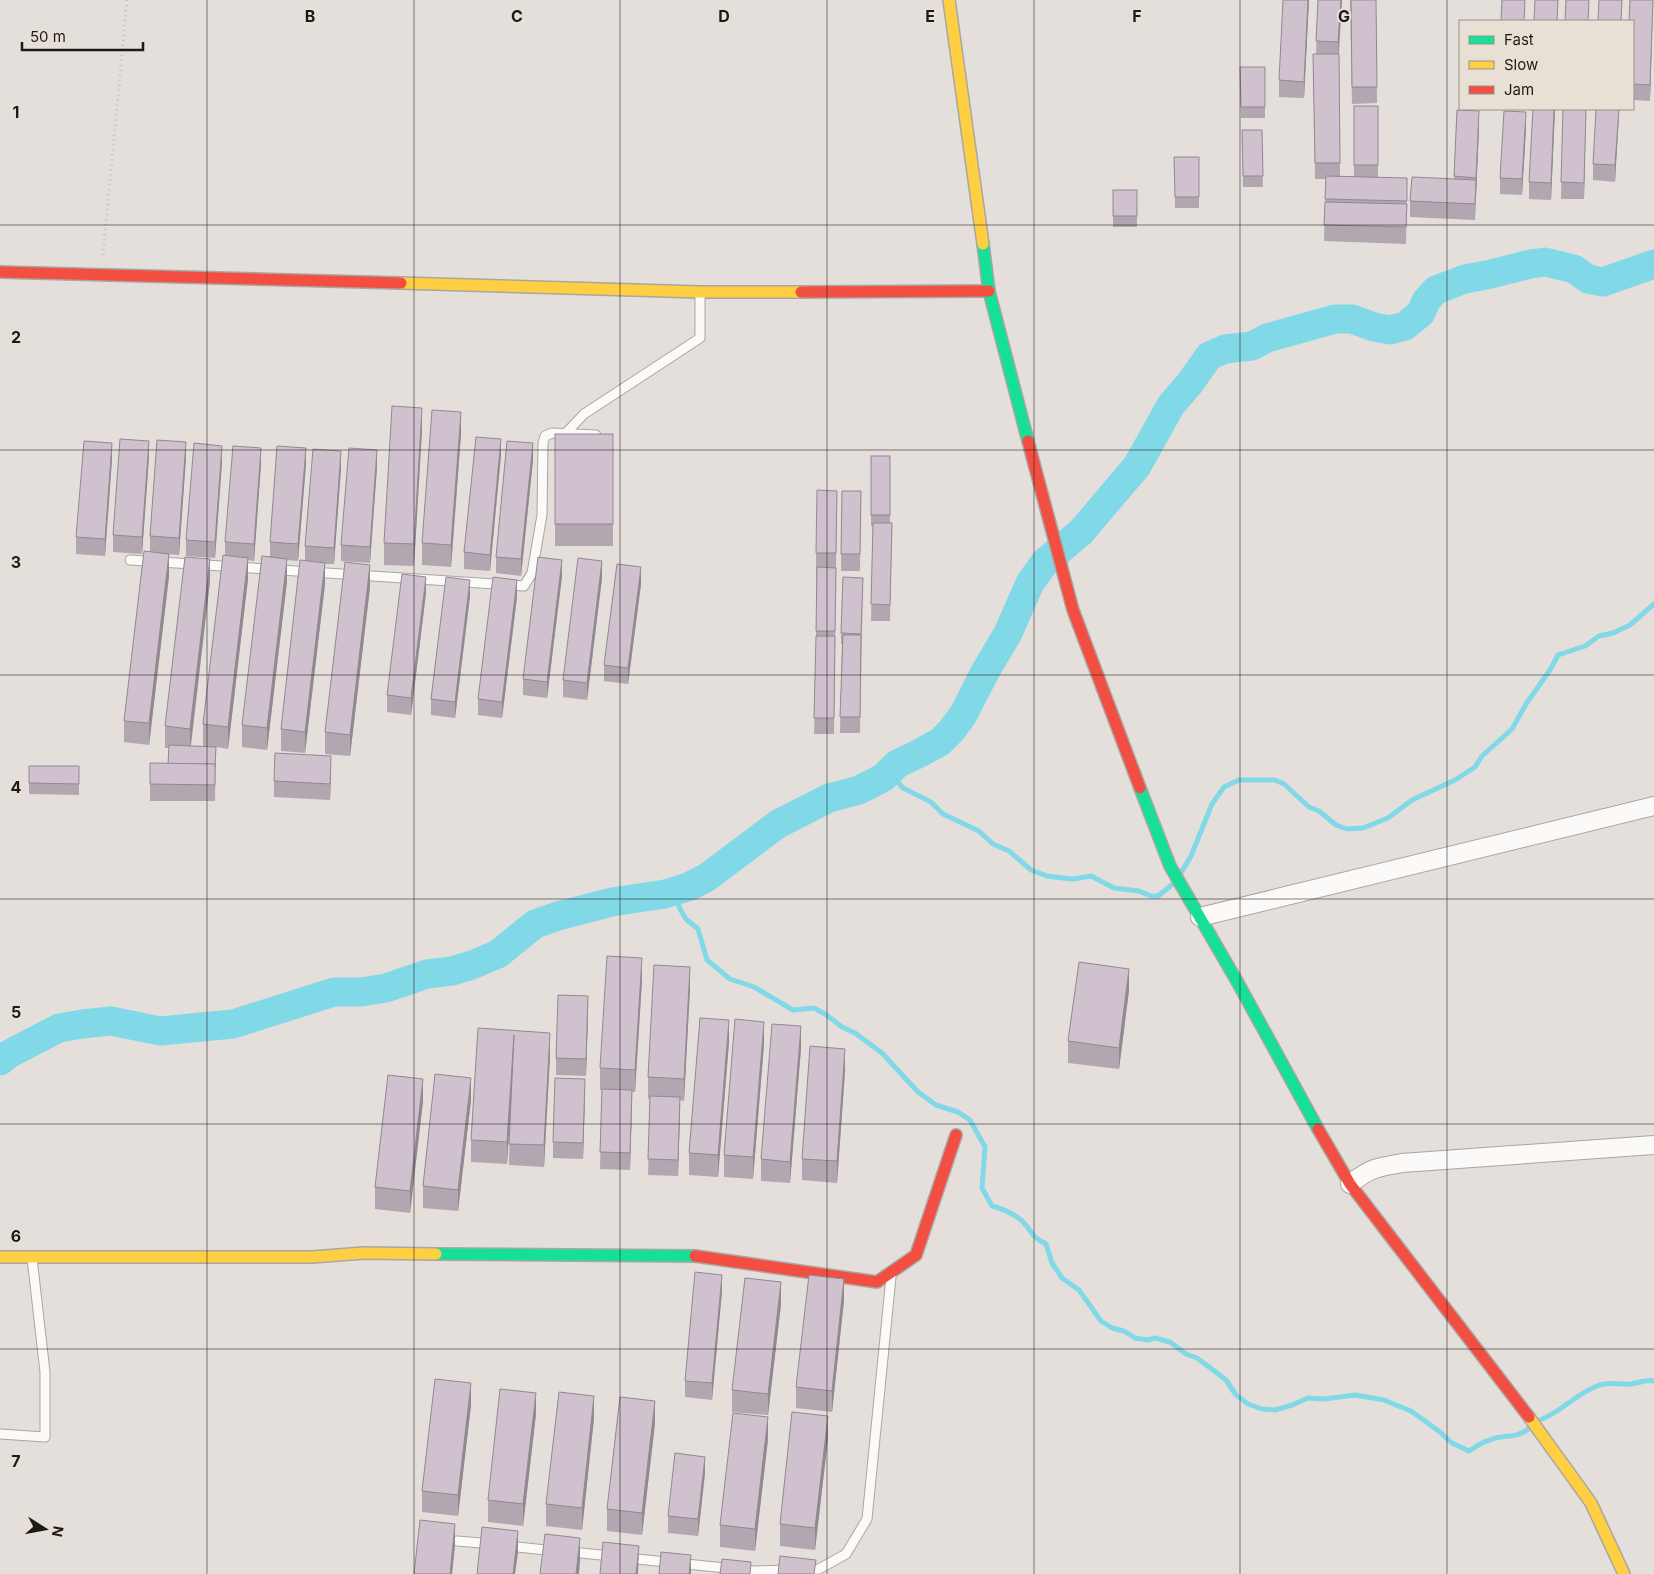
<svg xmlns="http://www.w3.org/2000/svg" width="1654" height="1574" viewBox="0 0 1654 1574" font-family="Inter,sans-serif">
  <rect width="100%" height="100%" fill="#e4dfda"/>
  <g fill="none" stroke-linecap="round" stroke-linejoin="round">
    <g stroke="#81d9e8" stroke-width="5">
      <path d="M889 772 903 788 931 802 943 814 979 831 993 844 1009 851 1031 870 1047 876 1063 878 1074 879 1091 876 1114 888 1139 891 1151 896H1158L1173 884"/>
      <path d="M1181 873 1191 856 1212 804 1224 787 1239 780H1275L1284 784 1309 807 1319 811 1336 825 1347 829 1363 828 1388 818 1412 800 1455 780 1475 767 1482 756 1512 729 1526 704 1550 670 1558 655 1585 646 1599 636 1613 633 1630 625 1654 604"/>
      <path d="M674 891 680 909 686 919 698 929 707 960 730 979 754 987 793 1010 814 1008 825 1014 842 1027 855 1033 882 1053 918 1092 936 1105 958 1112 970 1120 985 1147 982 1188 992 1206C1003 1209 1015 1214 1023 1222 1034 1233 1030 1236 1046 1244L1052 1263 1062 1278 1079 1290 1101 1321 1112 1328 1124 1331 1135 1338 1148 1340 1155 1338 1170 1342 1186 1354 1197 1358 1213 1370 1226 1380 1236 1395 1248 1404 1262 1409 1275 1410 1292 1405 1308 1398 1324 1399 1355 1395 1384 1400 1411 1411 1440 1432 1452 1443 1469 1451C1475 1447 1482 1442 1490 1440 1503 1434 1516 1439 1528 1429"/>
      <path d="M1540 1420C1561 1412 1576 1394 1597 1386 1608 1381 1620 1385 1631 1384 1639 1383 1647 1379 1654 1381"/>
    </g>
    <path stroke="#81d9e8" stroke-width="29" d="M0 1061 9 1054 59 1028 82 1024 111 1021 160 1031 233 1024 334 992H361L386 988 427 974 452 971 472 965 498 954 535 924 558 916 612 902 665 894 688 887 706 878 778 824 829 798 859 790 873 783 884 777 897 764 920 753 940 742 951 731 963 715 985 672 1008 633 1030 583 1045 562 1081 532 1137 466 1171 405 1190 383 1209 356 1225 349 1252 346 1267 338 1335 319H1352L1374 327 1390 330 1405 326 1421 313 1426 301 1436 290 1465 279 1491 274 1530 264 1545 262 1574 269 1588 279 1603 282 1654 264"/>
    <g stroke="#aaa6a2" stroke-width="11">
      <g id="lane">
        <path d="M566 433 584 414 700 338V292"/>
        <path d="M130 560 524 586 532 573 542 515 543 443 545 436 552 433 596 435"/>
        <path d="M0 1434 45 1437V1372L32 1258"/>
        <path d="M457 1541 493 1544"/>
        <path d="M508 1546 555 1551"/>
        <path d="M570 1552 612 1556"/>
        <path d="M627 1558 755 1571 789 1570"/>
        <path d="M804 1570 819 1569 846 1554 867 1519 891 1277"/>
      </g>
    </g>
    <g stroke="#aaa6a2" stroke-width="20">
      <g id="street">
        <path d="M1200 917 1654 806"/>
        <path d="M1350 1184C1370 1168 1378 1167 1402 1163L1654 1145"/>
      </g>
    </g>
    <g stroke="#aaa6a2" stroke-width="14">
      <g id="fast">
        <path d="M983 244 989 291 1028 441"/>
        <path d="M1140 788 1170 866 1238 983 1318 1129"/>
        <path d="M436 1254 695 1256"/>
      </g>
    </g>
    <g stroke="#aaa6a2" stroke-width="14">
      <g id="slow">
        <path d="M949 0 983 244"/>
        <path d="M401 283 700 292H801"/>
        <path d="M0 1257H312L364 1253 436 1254"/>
        <path d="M1529 1417 1591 1503 1624 1574"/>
      </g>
    </g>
    <g stroke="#aaa6a2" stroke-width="14">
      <g id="jam">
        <path d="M0 272 401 283"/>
        <path d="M801 292 989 291"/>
        <path d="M1028 441 1073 610 1140 788"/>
        <path d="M1318 1129 1350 1184 1529 1417"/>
        <path d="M695 1256 877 1282 916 1255 956 1135"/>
      </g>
    </g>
    <path stroke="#c2c0be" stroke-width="3" stroke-dasharray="1 4" stroke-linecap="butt" d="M103 255 127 0"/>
    <use href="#lane" stroke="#fbfaf9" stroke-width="9"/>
    <use href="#street" stroke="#fbfaf9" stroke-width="18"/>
    <use href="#fast" stroke="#16e098" stroke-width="11"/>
    <use href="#slow" stroke="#ffcf43" stroke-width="11"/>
    <use href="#jam" stroke="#f24e42" stroke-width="11"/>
  </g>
  <g fill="#b2a7b1">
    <path d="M1309 0 1304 98 1279 97V80Z"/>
    <path d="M1318 0H1342L1339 54 1340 176H1354V106H1378V177L1407 194 1406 244 1324 241 1326 179H1315L1313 54H1316Z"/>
    <path d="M1350 0H1376L1377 103 1352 104Z"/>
    <path d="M1653 0 1650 101 1633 100V21Z"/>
    <path d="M1240 67H1265V118H1241Z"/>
    <path d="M1555 109 1551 200 1529 199V182Z"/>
    <path d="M1563 109H1586L1584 199H1561Z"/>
    <path d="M1619 109 1615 182 1593 180V164Z"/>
    <path d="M1457 110 1479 128 1475 220 1410 217V201L1454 179Z"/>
    <path d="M1526 129 1522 195 1500 194V178Z"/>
    <path d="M1242 130H1262L1263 187H1243Z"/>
    <path d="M1174 157H1199V208H1175Z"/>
    <rect x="1113" y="190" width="24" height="37"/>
    <path d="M422 430 414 566 384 565V543Z"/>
    <path d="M461 434 451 567 422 565V543Z"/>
    <rect x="555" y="434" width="58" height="112"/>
    <path d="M501 455 490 571 464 569V552Z"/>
    <path d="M871 456H890V523H892L890 621H871L873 526H871Z"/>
    <path d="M149 457 142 554 113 552V535Z"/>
    <path d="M186 458 179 555 166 554 169 576 149 745 124 742V721L150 552V536Z"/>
    <path d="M112 459 105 556 76 554V537Z"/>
    <path d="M533 460 521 576 496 573V557Z"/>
    <path d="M222 462 215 558 186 556V540Z"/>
    <path d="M261 464 254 561 248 560V579L228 749 216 747 215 801H150V763L168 764 169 748H165V726L210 581 191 746 212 747 203 746V724L225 555V542Z"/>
    <path d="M306 464 298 561 287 560V581L267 750 242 747V725L270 557V542Z"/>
    <path d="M377 467 370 563 341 561V545Z"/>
    <path d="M341 468 334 564H325V584L305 753 281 751V729L305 560V546Z"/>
    <path d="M837 491 834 734H814L816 647V553Z"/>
    <path d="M842 491H861L860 571H841Z"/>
    <path d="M562 576 547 698 523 695V679Z"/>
    <path d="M602 578 587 700 563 697V680Z"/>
    <path d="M863 578 860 733H840L842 644H841V633Z"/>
    <path d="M641 584 628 684 604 681V665Z"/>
    <path d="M370 587 350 756 325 754V732Z"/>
    <path d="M426 593 411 715 387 712V695Z"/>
    <path d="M470 596 455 718 431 715V699Z"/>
    <path d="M517 597 502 718 478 715V699Z"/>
    <path d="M29 766H79V795L29 794Z"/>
    <path d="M331 772 330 800 274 797V781Z"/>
    <path d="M642 980 635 1092H632L630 1170 600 1169 602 1090H600V1068Z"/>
    <path d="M690 988 684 1101 680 1100 678 1176 648 1175 650 1099H648V1077Z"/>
    <path d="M1129 990 1119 1069 1068 1063V1041Z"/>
    <path d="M588 1012 586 1076 556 1075V1058Z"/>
    <path d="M729 1042 718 1177 689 1175V1153Z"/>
    <path d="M764 1044 753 1179 724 1177V1155Z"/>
    <path d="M801 1048 790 1183 761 1181V1159Z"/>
    <path d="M550 1055 544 1167 509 1165 510 1116 507 1164 471 1162V1140Z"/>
    <path d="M845 1071 837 1183 802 1180V1159Z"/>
    <path d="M585 1096 583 1159 553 1158V1142Z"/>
    <path d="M471 1100 458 1211 423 1208V1186Z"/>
    <path d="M423 1101 410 1213 375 1209V1187Z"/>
    <path d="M722 1291 712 1400 685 1397V1381Z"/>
    <path d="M844 1300 832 1412 796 1408V1387Z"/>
    <path d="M781 1304 768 1415 732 1412V1390Z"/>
    <path d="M471 1405 458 1516 422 1512V1491Z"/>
    <path d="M536 1414 523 1526 488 1522V1500Z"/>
    <path d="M594 1418 582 1530 546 1526V1504Z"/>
    <path d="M655 1423 642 1535 607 1531V1509Z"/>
    <path d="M828 1438 815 1550 780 1546V1524Z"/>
    <path d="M768 1439 755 1551 720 1547V1525Z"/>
    <path d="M705 1473 698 1536 668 1533V1516Z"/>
  </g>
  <g fill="#918890">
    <path d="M1308 0H1309L1304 98V82Z"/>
    <path d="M1341 0H1342L1338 58V42Z"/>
    <path d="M1653 0 1650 101V85Z"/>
    <path d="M1554 109H1555L1551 200V183Z"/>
    <path d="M1586 109 1584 199V183Z"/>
    <path d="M1619 109V115L1615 182V165Z"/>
    <path d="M1479 111V128L1475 220 1476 178Z"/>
    <path d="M1526 112V129L1522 195V179Z"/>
    <path d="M422 408V430L414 566V544Z"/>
    <path d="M461 412V434L451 567V545Z"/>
    <path d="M501 439V455L490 571V555Z"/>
    <path d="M149 441V457L142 554V537Z"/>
    <path d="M186 442V458L179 555V538Z"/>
    <path d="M112 443V459L105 556V539Z"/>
    <path d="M533 443V460L521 576V559Z"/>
    <path d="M222 446V462L215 558V542Z"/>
    <path d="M261 448V464L254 561V544Z"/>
    <path d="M306 448V464L298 561V544Z"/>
    <path d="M377 450V467L370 563V547Z"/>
    <path d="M341 451V468L334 564V548Z"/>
    <path d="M169 554V576L149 745V723Z"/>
    <path d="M248 558V579L228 749V727Z"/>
    <path d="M210 559V581L190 750V729Z"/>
    <path d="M287 559V581L267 750V728Z"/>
    <path d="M562 560V576L547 698V682Z"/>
    <path d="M602 561V578L587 700V683Z"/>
    <path d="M325 563V584L305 753V732Z"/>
    <path d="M370 565V587L350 756V735Z"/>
    <path d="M641 567V584L628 684V668Z"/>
    <path d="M426 577V593L411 715V698Z"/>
    <path d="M470 580V596L455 718V702Z"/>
    <path d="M517 580V597L502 718V702Z"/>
    <path d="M331 756V772L330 800V784Z"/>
    <path d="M642 958V980L635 1092V1070Z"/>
    <path d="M690 967V988L684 1101V1079Z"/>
    <path d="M1129 969V990L1119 1069V1048Z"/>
    <path d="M588 996V1012L586 1076V1059Z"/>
    <path d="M729 1020V1042L718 1177V1155Z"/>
    <path d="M764 1022V1044L753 1179V1157Z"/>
    <path d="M801 1026V1048L790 1183V1162Z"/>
    <path d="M550 1033V1055L544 1167V1145Z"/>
    <path d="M514 1035V1057L507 1164V1142Z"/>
    <path d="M845 1049V1071L837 1183V1161Z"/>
    <path d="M471 1078V1100L458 1211V1190Z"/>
    <path d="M423 1079V1101L410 1213V1191Z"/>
    <path d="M585 1079V1096L583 1159V1143Z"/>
    <path d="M632 1090V1107L630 1170V1153Z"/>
    <path d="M680 1097V1113L678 1176V1160Z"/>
    <path d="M722 1275V1291L712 1400V1383Z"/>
    <path d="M844 1279V1300L832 1412V1391Z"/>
    <path d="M781 1282V1304L768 1415V1394Z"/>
    <path d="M471 1383V1405L458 1516V1495Z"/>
    <path d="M536 1393V1414L523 1526V1504Z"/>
    <path d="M594 1396V1418L582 1530V1508Z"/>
    <path d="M655 1401V1423L642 1535V1513Z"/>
    <path d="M828 1416V1438L815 1550V1528Z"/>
    <path d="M768 1417V1439L755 1551V1529Z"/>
    <path d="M705 1457V1473L698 1536V1519Z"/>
    <path d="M455 1524V1546L452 1574H450Z"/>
    <path d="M518 1531V1553L515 1574H513Z"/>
    <path d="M580 1538V1560L579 1574H576Z"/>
    <path d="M639 1546 638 1574H636Z"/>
    <path d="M691 1555V1574H689Z"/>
  </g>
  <g fill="#cfc2ce" stroke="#918890">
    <path d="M1283 0H1308L1304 82 1279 80Z"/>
    <path d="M1318 0H1341L1338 42 1316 41Z"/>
    <path d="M1351 0H1376L1377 87H1352Z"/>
    <path d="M1502 0H1525L1524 21H1501Z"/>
    <path d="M1535 0H1558L1557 21H1534Z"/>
    <path d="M1566 0H1589L1588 21H1565Z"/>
    <path d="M1599 0H1622L1621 21H1598Z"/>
    <path d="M1630 0H1653L1650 85 1633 84V21H1629Z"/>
    <path d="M1313 54H1339L1340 163H1315Z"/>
    <path d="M1240 67H1265V107H1241Z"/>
    <rect x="1354" y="106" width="24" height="59"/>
    <path d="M1533 109H1554L1551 183 1529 182Z"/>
    <path d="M1563 109H1586L1584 183 1561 182Z"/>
    <path d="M1596 109H1619L1615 165 1593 164Z"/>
    <path d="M1457 110 1479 111 1476 178 1454 176Z"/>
    <path d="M1504 111 1526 112 1522 179 1500 178Z"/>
    <path d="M1242 130H1262L1263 176H1243Z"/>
    <path d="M1174 157H1199V197H1175Z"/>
    <path d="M1326 176 1407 178V201L1325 199Z"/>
    <path d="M1412 177 1476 180 1475 204 1410 201Z"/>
    <rect x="1113" y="190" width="24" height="26"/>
    <path d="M1325 202 1407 204 1406 227 1324 225Z"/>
    <path d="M392 406 422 408 414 544 384 543Z"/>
    <path d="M432 410 461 412 451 545 422 543Z"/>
    <rect x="555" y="434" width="58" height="90"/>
    <path d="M476 437 501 439 490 555 464 552Z"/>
    <path d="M120 439 149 441 142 537 113 535Z"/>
    <path d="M157 440 186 442 179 538 150 536Z"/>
    <path d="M84 441 112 443 105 539 76 537Z"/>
    <path d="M507 441 533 443 521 559 496 557Z"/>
    <path d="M194 443 222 446 215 542 186 540Z"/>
    <path d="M233 446 261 448 254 544 225 542Z"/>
    <path d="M277 446 306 448 298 544 270 542Z"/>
    <path d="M349 448 377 450 370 547 341 545Z"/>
    <path d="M313 449 341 451 334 548 305 546Z"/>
    <rect x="871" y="456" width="19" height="59"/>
    <path d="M817 490 837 491 836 553H816Z"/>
    <path d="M842 491H861L860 554H841Z"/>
    <path d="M873 523H892L890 605 871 604Z"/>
    <path d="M144 551 169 554 149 723 124 721Z"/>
    <path d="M223 555 248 558 228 727 203 724Z"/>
    <path d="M262 556 287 559 267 728 242 725Z"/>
    <path d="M185 557 210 559 190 729 165 726Z"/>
    <path d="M538 557 562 560 547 682 523 679Z"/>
    <path d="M578 558 602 561 587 683 563 680Z"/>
    <path d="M300 560 325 563 305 732 281 729Z"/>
    <path d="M345 562 370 565 350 735 325 732Z"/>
    <path d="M617 564 641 567 628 668 604 665Z"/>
    <path d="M817 567 836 568 835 631H816Z"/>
    <path d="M402 574 426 577 411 698 387 695Z"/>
    <path d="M446 577 470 580 455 702 431 699Z"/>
    <path d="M493 577 517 580 502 702 478 699Z"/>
    <path d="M843 577 863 578 861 634 841 633Z"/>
    <path d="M843 635H861L860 717H840Z"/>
    <path d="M816 636H835L834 718H814Z"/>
    <path d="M169 745 216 747 215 767V764H168Z"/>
    <path d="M275 753 331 756 330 784 274 781Z"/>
    <path d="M150 763 215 764V785L150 784Z"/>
    <path d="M29 766H79V784L29 783Z"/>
    <path d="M607 956 642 958 635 1070 600 1068Z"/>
    <path d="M1079 962 1129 969 1119 1048 1068 1041Z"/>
    <path d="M654 965 690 967 684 1079 648 1077Z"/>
    <path d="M558 995 588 996 586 1059 556 1058Z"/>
    <path d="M700 1018 729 1020 718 1155 689 1153Z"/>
    <path d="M735 1019 764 1022 753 1157 724 1155Z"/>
    <path d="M772 1024 801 1026 790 1162 761 1159Z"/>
    <path d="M478 1028 550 1033 544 1145 509 1144 514 1035 507 1142 471 1140Z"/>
    <path d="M810 1046 845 1049 837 1161 802 1159Z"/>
    <path d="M435 1074 471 1078 458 1190 423 1186Z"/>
    <path d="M388 1075 423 1079 410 1191 375 1187Z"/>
    <path d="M555 1078 585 1079 583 1143 553 1142Z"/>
    <path d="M602 1089 632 1090 630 1153 600 1152Z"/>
    <path d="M650 1096 680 1097 678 1160 648 1159Z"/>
    <path d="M695 1272 722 1275 712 1383 685 1381Z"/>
    <path d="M809 1275 844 1279 832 1391 796 1387Z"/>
    <path d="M745 1278 781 1282 768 1394 732 1390Z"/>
    <path d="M435 1379 471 1383 458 1495 422 1491Z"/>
    <path d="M500 1389 536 1393 523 1504 488 1500Z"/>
    <path d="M559 1392 594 1396 582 1508 546 1504Z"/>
    <path d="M620 1397 655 1401 642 1513 607 1509Z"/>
    <path d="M792 1412 828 1416 815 1528 780 1524Z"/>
    <path d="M733 1413 768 1417 755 1529 720 1525Z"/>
    <path d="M675 1453 705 1457 698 1519 668 1516Z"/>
    <path d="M420 1520 455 1524 450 1574H414Z"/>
    <path d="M482 1527 518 1531 513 1574H477Z"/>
    <path d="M545 1534 580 1538 576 1574H540Z"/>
    <path d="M603 1542 639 1546 636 1574H600Z"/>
    <path d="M661 1552 691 1555 689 1574H659Z"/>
    <path d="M780 1556 816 1560 814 1574H778Z"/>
    <path d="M722 1559 751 1562 750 1574H720Z"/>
  </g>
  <path fill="none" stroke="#1e1b17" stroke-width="1" stroke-opacity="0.55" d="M207 0V1574M414 0V1574M620 0V1574M827 0V1574M1034 0V1574M1240 0V1574M1447 0V1574M0 225H1654M0 450H1654M0 675H1654M0 899H1654M0 1124H1654M0 1349H1654"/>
  <g font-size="16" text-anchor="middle" font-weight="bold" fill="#1e1b17" stroke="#e9e0d5" stroke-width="4" stroke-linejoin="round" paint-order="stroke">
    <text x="310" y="22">B</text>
    <text x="517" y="22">C</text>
    <text x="724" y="22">D</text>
    <text x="930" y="22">E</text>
    <text x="1137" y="22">F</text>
    <text x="1344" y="22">G</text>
    <text x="16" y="118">1</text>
    <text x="16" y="343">2</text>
    <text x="16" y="568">3</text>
    <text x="16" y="793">4</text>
    <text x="16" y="1018">5</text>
    <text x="16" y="1242">6</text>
    <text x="16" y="1467">7</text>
  </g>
  <rect x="1459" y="20" width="175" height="90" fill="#e9e0d5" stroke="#989189"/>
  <rect x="1469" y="36" width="25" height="8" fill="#16e098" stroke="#989189"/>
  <text x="1504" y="45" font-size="15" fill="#1e1b17">Fast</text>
  <rect x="1469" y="61" width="25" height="8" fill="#ffcf43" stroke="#989189"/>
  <text x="1504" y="70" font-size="15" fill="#1e1b17">Slow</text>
  <rect x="1469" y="86" width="25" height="8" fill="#f24e42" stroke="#989189"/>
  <text x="1504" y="95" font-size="15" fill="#1e1b17">Jam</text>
  <g transform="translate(45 1529) rotate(101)" stroke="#e9e0d5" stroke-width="4" paint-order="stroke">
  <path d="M0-4L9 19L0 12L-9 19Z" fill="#1e1b17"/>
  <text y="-8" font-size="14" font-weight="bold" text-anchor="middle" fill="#1e1b17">N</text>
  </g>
  <path d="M22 42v8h121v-8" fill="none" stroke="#1e1b17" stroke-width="2.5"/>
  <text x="30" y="42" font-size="15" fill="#1e1b17" stroke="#e9e0d5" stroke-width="4" paint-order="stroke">50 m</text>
</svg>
